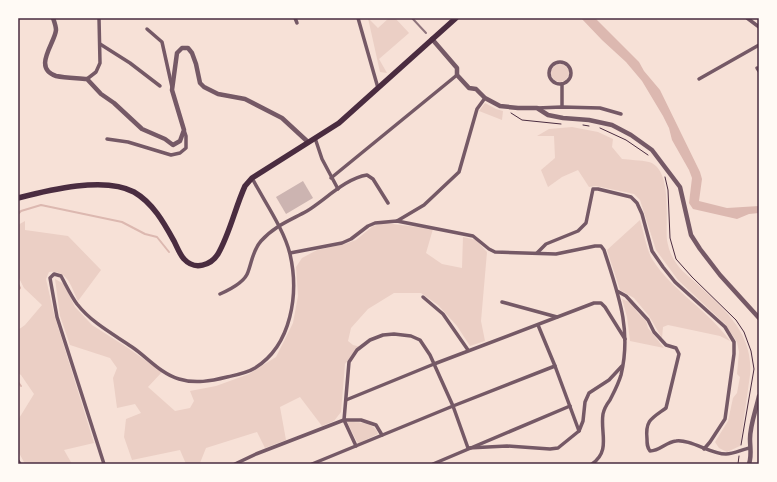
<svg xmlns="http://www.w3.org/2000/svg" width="777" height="482" viewBox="0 0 777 482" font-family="Commissioner,sans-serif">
  <rect width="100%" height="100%" fill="#f7e1d7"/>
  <g fill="#ebcfc5">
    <path d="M368 18 378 28 389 18H395L409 33 379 59 387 73 380 72Z"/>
    <circle cx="560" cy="73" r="9"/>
    <path d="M485 103 496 109 503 111 502 120 479 111Z"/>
    <path d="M572 127 598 132 613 139 612 147 622 159C630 160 640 160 649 162 673 169 665 221 667 240 668 246 670 253 673 258 678 268 687 275 695 282 723 308 754 333 750 375L740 446 727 452 719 448 715 442 728 421 733 398 737 393 740 377 737 374 739 352 737 342 725 324 678 280 656 250 640 200 634 194 596 186 589 187 578 170 562 177 548 187 541 170 555 158 554 136H537L549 129Z"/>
    <path d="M640 220C643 230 647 250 652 259 672 291 708 310 730 341L720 336 668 325 663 327 662 338 649 316 634 298 620 290 607 250Z"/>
    <path d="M25 221V230L68 236 101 270 78 301C71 287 68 270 49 272L46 279 54 314 94 443 64 450 72 464H25L18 451V420L34 394 21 375 18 373V330L25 325 42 305 24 288 18 276V225Z"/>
    <path d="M385 223 433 229 426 253 442 264 462 268 463 237 476 240 487 252 481 321 485 341 470 346 457 326 438 305 421 293H394L368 309 351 328 348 341 353 345 361 347 356 350 345 364 341 412 334 421 322 426 300 397 280 407 286 440 265 448 257 432 206 448 200 463 186 464 180 450 132 460 124 437 126 419 141 413 135 404 117 408 113 378 117 368 110 358 70 345 60 316 55 279 64 284 75 307 92 325 128 348 162 372 148 387 175 411 190 408 194 401 190 391 216 386 249 374 276 357 293 323 298 296 296 267 302 258 317 250 345 244 356 240 373 226Z"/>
    <path d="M622 299 632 303 637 312 646 321 648 328 664 348 630 341 627 317Z"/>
    <path d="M347 422C358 422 375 422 378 434L359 443 357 442Z"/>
  </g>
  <path fill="#dcb8b0" d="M581 18H595L639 62 644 71 660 90 700 172 702 179 699 201 727 208 759 206V213L749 214 737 219 693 209 689 203 692 178 689 170 672 140 669 128 663 116 642 81 626 62 602 40Z"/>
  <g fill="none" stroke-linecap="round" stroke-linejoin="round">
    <g stroke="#dcb8b0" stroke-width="2">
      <path d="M18 214 21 211 41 205 122 222 145 234 157 237 169 252"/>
      <path d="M18 284 20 288 18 290"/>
      <path d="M18 382 21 386"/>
    </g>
  </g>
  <path fill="#ccb4b1" d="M303 181 313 198 286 214 276 197Z"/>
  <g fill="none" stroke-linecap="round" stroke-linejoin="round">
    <g stroke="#4a2c40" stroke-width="1">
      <path d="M511 113 522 120 561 124"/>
      <path d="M583 125 589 126"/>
      <path d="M600 128 626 140 648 155"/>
      <path d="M665 177 668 190 670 238 676 259 692 277 736 320 744 332 751 351 754 369 741 445"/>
      <path d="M738 464 739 456"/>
    </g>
    <g stroke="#755966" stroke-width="3.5">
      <path d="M295 18 297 23"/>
      <path d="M358 18 378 88"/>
      <path d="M747 18 759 27"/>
      <path d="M147 29 162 42 172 87"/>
      <path d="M100 44 130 63 160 86"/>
      <circle cx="560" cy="73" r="11"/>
      <path d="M757 68 759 71"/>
      <path d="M87 79 96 72 100 63 99 18"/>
      <path d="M699 79 759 45"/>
      <path d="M562 107V84"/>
      <path d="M537 108 562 107 600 108 621 114"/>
      <path d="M315 138 322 159 338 189"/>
      <path d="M107 139 128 142 171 155 180 153 186 148V136L184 130"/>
      <path d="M331 178 457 75"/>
      <path d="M397 221 424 205 459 172 477 109 485 98"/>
      <path d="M290 253 342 243 351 239 368 226 375 223 397 221 473 236 489 249 495 252 556 254 595 246H601L604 250C618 294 632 329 621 375 618 385 614 392 610 400 607 404 604 409 603 414 600 433 611 451 592 464"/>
      <path d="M537 253 546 244 578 231 586 223 593 189H598L631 197 637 203 642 214 652 251 663 267 675 282 725 327 734 342V354L725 419 710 442 704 449"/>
      <path d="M617 291 626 296 648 320 654 332 666 345 676 348 679 354 666 408C652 418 645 420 647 439 647 444 647 447 650 451 660 451 666 442 676 441 691 439 710 454 726 454 734 454 743 449 750 448"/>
      <path d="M220 294C229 290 245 282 248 272 252 261 253 250 261 241 274 226 291 220 307 211 325 200 346 178 367 175L373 179 388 203"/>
      <path d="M423 297 443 314 468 350"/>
      <path d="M502 302 557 317"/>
      <path d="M346 400 434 364 594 303H601L605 307 625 339"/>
      <path d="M579 431 583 421 585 402 589 393 609 380 622 366"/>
      <path d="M356 446 344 420 349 362 357 350 370 340 383 335 394 334 411 336 420 340 430 355 453 406 468 448 507 446 550 449 558 448 579 431 555 366 538 325"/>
      <path d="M18 461 20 464"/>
      <path d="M104 464 57 317 50 278 54 274 61 276C66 285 71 296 77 304 92 323 113 334 132 347 147 357 161 374 179 379 195 384 211 381 227 377 236 375 247 373 255 368 292 345 299 293 290 254 284 229 264 201 252 178"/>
      <path d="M235 464 256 454 344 420H361L376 425 382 435"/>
      <path d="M312 464 453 406 555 366"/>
      <path d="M433 464 570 406"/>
    </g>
    <g stroke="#755966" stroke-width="4.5">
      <path d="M53 18C54 21 56 26 56 30 55 43 32 68 56 76 66 78 78 78 87 79L101 94 114 103 142 129 165 139 173 145 180 141 184 130 172 90 177 53 182 48H188L192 53 196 64 200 83 204 87 218 94 245 99 282 118 308 142"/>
      <path d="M432 39 457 68V75L469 88 476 89 485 98 500 106 518 108H537L548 115 563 118 589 120 612 125 631 135 652 150 680 187 691 235 700 249 720 275 759 318"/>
      <path d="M749 464C752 455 750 448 750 439 750 425 756 410 759 396"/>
    </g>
    <path stroke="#4a2c40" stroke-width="5.5" d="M18 198C49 190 105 176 134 192 153 203 164 223 174 241 177 247 180 255 184 259 195 271 211 265 218 254 230 233 235 208 245 186L252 178 339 123 456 18"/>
    <path stroke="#8f747c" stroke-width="2" d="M412 18 426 33"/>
  </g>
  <rect width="777" height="482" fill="none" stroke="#fffaf5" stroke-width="38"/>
  <rect x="19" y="19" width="739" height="444" fill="none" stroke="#4a2c40" stroke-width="1.5"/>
</svg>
